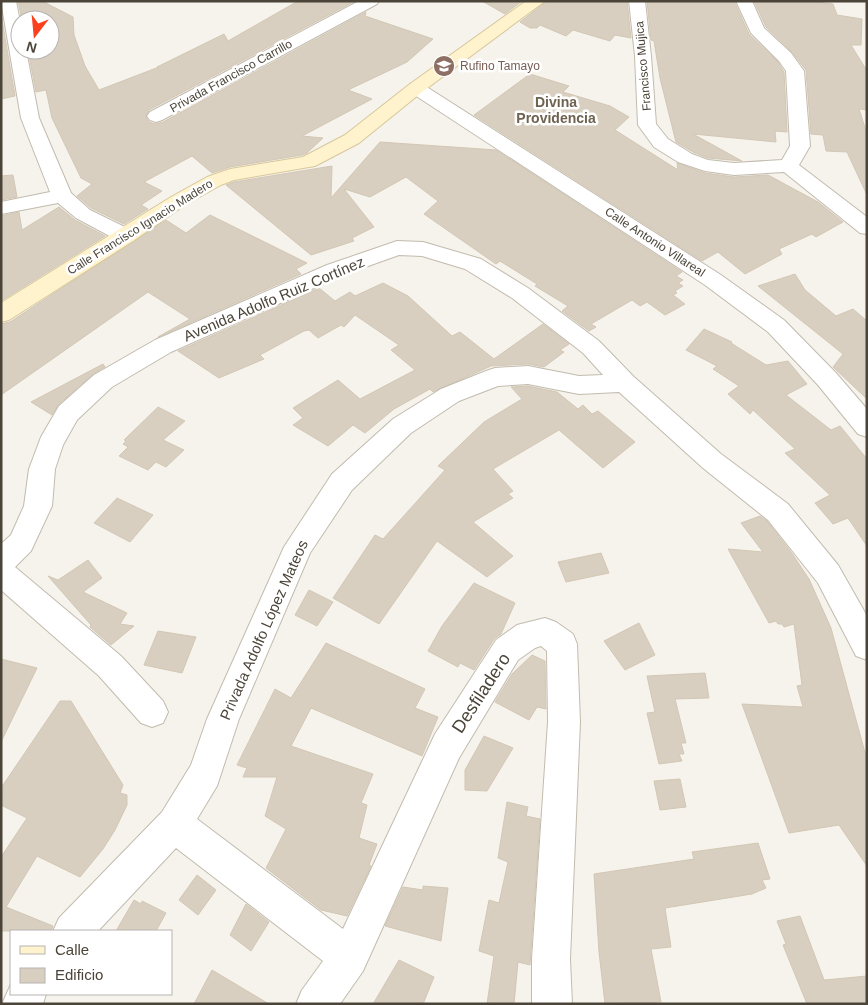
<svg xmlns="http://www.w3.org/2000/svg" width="868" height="1005" viewBox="0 0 868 1005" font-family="Helvetica,sans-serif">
  <rect width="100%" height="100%" fill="#f6f3ec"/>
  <g fill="#d8cfc1" stroke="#d3c7b4">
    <path d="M18 1H42L73 17 74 35 85 66 99 90 159 67H157L224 34 228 41 298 1H355L149 110 146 117 149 122 155 124 163 122 366 12 365 16 433 39 407 62 348 90 372 99 302 136 323 138 307 153 302 155 230 167 212 173 192 156 144 182 162 191 141 205 148 209 124 224 91 208 77 196 92 184 81 178 52 118 46 90 36 92 28 50H50V20H22Z"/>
    <path d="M482 1H522L505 14Z"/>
    <path d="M547 1H627L631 38 615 35 610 41 573 30 566 36 540 25 537 28H530L520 22Z"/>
    <path d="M647 1H734L749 34 778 62 784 72 787 132 775 131 776 142 693 134 742 161 708 158 693 152 676 142 660 78 654 41 651 40Z"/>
    <path d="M754 1H808L833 4 837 15 862 19 861 45H851L867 71V110L859 109 867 134V195L847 152 826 151 823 135 811 134 806 70 792 52 766 27Z"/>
    <path d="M1 14 15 96 1 99Z"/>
    <path d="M530 74 569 86 563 92 610 106 629 117 615 130 678 170 677 163 705 173 734 177 768 175 818 202 843 222 816 237 812 234 779 249 782 254 745 274 718 252 702 261 474 115Z"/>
    <path d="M380 142 496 150 682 272 676 276 683 280 678 283 683 286 675 291 677 293 673 295 685 304 665 315 647 302 640 306 632 300 591 324 596 327 589 331 562 311 568 306 535 286 537 284 500 261 496 264 424 214 438 201 406 177 370 197 344 189 374 227 352 238 354 241 311 255 226 185 234 182 332 166 331 198Z"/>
    <path d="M13 175 17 197 1 200V176Z"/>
    <path d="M59 207 75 220 105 236 1 301V216L19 212 22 230Z"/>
    <path d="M210 215 307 263 296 269 301 274 158 337 190 319 148 292 1 395V324L10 322 166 220 186 233Z"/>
    <path d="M795 274 805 290 836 316 853 309 867 321V399L833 367 843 354 758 286Z"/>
    <path d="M383 283 408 296 452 336 460 332 494 359 543 324 569 344 560 350 564 352 544 367 528 364 491 366 433 392 430 389 394 409 365 433 353 425 328 446 293 425 303 418 293 408 338 380 360 399 415 370 391 350 399 345 355 315 344 327 341 325 318 338 309 330 304 331 260 355 264 359 219 378 178 351 319 288 335 301 350 292 355 296Z"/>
    <path d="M704 329 732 342 731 343 766 365 788 361 807 384 786 395 831 430 840 426 867 459V546L848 518 833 524 815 503 830 495 785 453 795 449 753 410 750 414 728 394 739 386 713 369 717 366 686 350Z"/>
    <path d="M103 364 105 367 93 374 58 405 52 415 31 402Z"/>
    <path d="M528 386 557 392 578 409 583 405 592 414 598 411 635 442 603 468 559 430 493 469 513 491 508 494 513 498 473 522 513 556 487 577 437 541 379 624 333 598 375 535 383 539 445 470 438 466 484 422 522 399 511 387Z"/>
    <path d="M158 407 185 421 163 440 184 450 166 467 156 462 148 470 119 456 128 447 123 444 126 441 124 440Z"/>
    <path d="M117 498 153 515 130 542 94 523Z"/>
    <path d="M760 516 767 521 791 552 809 579 831 628 867 760V866L839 825 789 833 742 704 803 707 797 686 802 685 794 624 784 627 782 624H778L776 621 769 623 728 549 763 552 741 523Z"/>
    <path d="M601 553 609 573 566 582 558 562Z"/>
    <path d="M88 560 102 578 83 592 127 613 120 624 134 626 111 645 90 627 91 625 48 576 58 580Z"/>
    <path d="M474 583 515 603 501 634 494 639 474 670 460 663 458 667 428 651 442 626Z"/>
    <path d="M309 590 333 602 317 626 295 615Z"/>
    <path d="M639 623 655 655 625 670 604 641Z"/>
    <path d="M158 631 196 637 182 673 144 665Z"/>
    <path d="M326 643 425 689 415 708 438 717 422 756 311 708 291 746 373 774 361 803 367 805 359 838 377 844 369 865 371 866 347 916 321 910 266 868 286 829 265 816 277 777H243L247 768 237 765 275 689 291 698Z"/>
    <path d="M532 655 545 661 546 709 537 707 529 720 495 702 512 674Z"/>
    <path d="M1 659 37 668 1 742Z"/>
    <path d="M705 673 709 698 675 699 686 743H681L684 754H679L682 761 659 764 647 713 655 712 647 676Z"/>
    <path d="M60 701H71L123 785 120 793 127 795V805L115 830 103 849 80 877 37 856 6 907 53 926 51 931H1V857L27 818 1 805V788Z"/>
    <path d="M484 736 513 748 487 791 465 790V770Z"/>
    <path d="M680 779 686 807 660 810 654 781Z"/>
    <path d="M507 802 528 807 526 816 540 819 530 965 518 962 514 1004H487L494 956 479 951 489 900 499 903 508 862 498 858Z"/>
    <path d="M758 843 770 879 762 880 766 888 752 894 665 908 671 947 651 949 661 1002 605 1004 599 952 594 874 694 859 692 852Z"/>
    <path d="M197 875 216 890 198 915 179 900Z"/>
    <path d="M423 886 448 888 441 941 385 926 403 887 423 890Z"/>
    <path d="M134 900 141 904 142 901 166 913 156 931H116Z"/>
    <path d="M246 904 269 922 251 951 230 935Z"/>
    <path d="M800 916 824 980 867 976V1004H807L783 945 786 944 777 921Z"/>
    <path d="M399 960 434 977 423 1004H373Z"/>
    <path d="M212 970 269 1004H194Z"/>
  </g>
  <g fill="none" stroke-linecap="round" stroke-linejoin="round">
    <g stroke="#c2bbae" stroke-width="2">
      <g id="minor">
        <path d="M1 1H16L20 22V50H26L39 118 71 193 90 210 133 231 137 236 133 241 126 243 119 241 76 218 58 203 1 214V202L50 192 21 118Z"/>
        <path d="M359 1H379L377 4 162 120 156 122 150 120 147 116 150 112Z"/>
        <path d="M629 1H645L651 56 656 124 668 139 692 154 708 160 734 163 782 160 790 146 786 71 779 61 751 33 736 1H752L764 28 791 53 804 71 810 146 799 165 867 217V234L860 233 784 172 734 175 705 171 678 162 654 147 638 125 635 56Z"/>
        <path d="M416 83 422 84 721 275 784 320 836 373 867 409V437L858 434 818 385 768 332 705 285 410 92 407 88 410 84Z"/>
        <path d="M397 241 423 242 481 259 528 288 599 341 634 377 721 454 788 504 838 565 867 616V660L856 656 818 583 768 520 703 468 619 392 579 394 528 384 498 386 459 401 411 433 352 490 310 553 239 719 217 786 197 819 343 929 435 734 496 640 517 625 545 618 556 622 573 634 577 644 580 722 570 959 572 1004H532V959L548 722 547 651 541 646 535 648 518 660 459 758 363 971 340 1004H296L302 990 323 961 176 848 98 931H53L59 918 162 812 191 765 207 719 284 547 332 474 393 419 441 389 486 371 495 368 528 366 579 376 603 375 583 353 512 298 465 269 422 256 399 255 343 275 171 352 112 387 77 420 63 445 55 469 52 506 31 551 15 567 121 656 163 701 168 712 163 723 152 727 141 723 99 676 1 590V544L11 535 24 506 29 469 41 437 59 406 94 375 155 340 327 265Z"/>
        <path d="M11 984V994H46L43 1004H2Z"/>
      </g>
    </g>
    <g stroke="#d6c79b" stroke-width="2">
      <path id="secondary" d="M526 1H545L422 92 359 143 315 166 234 180 221 185 185 205 133 241 9 320 1 322V303L171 197 207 177 230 169 303 157 345 135 410 84Z"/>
    </g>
    <use href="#minor" fill="#fff" fill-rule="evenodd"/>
    <use href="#secondary" fill="#fff3cd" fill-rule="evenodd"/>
  </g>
  <defs>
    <g id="school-disc" transform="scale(1.125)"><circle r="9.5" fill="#8d6e63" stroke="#fff"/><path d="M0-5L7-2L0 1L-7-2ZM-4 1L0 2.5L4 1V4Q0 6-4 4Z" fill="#fff"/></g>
  </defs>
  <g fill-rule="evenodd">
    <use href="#school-disc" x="444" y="66"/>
  </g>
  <g text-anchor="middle" stroke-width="5" stroke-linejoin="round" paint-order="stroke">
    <g font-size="12" fill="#785e54" stroke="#fff" text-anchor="start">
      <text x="460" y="70">Rufino Tamayo</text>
    </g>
    <g font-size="12" fill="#4b4439" stroke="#fff">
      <text transform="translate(643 66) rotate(-95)" y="4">Francisco Mujica</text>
      <text transform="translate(231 76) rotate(-29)" y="4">Privada Francisco Carrillo</text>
      <text transform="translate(140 227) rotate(-32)" y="4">Calle Francisco Ignacio Madero</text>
      <text transform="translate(655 242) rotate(33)" y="4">Calle Antonio Villareal</text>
    </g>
    <g font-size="14" font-weight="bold" fill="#6e6250" stroke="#fff">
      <text x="556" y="107">Divina<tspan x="556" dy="16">Providencia</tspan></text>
    </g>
    <g font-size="15" fill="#4b4439" stroke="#fff">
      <text transform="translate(274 299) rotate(-23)" y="5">Avenida Adolfo Ruiz Cortínez</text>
      <text transform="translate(264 630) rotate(-66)" y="5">Privada Adolfo López Mateos</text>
    </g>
    <g font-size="18" fill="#4b4439" stroke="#fff">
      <text transform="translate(481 693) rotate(-57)" y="6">Desfiladero</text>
    </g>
  </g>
  <rect width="868" height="1005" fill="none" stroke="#4b4439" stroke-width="5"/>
  <rect x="10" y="930" width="162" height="65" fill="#ffffff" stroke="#b7b4b0"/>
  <rect x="20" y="946" width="25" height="8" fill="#fff3cd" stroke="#b7b4b0"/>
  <text x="55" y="955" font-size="15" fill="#4b4439">Calle</text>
  <rect x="20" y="968" width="25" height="15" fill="#d8cfc1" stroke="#b7b4b0"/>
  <text x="55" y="980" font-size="15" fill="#4b4439">Edificio</text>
  <g transform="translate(35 35) rotate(196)"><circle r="24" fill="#ffffff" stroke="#b7b4b0"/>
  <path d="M0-4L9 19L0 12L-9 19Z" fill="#fc3f1d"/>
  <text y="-8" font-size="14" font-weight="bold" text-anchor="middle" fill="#4b4439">N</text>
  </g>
</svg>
